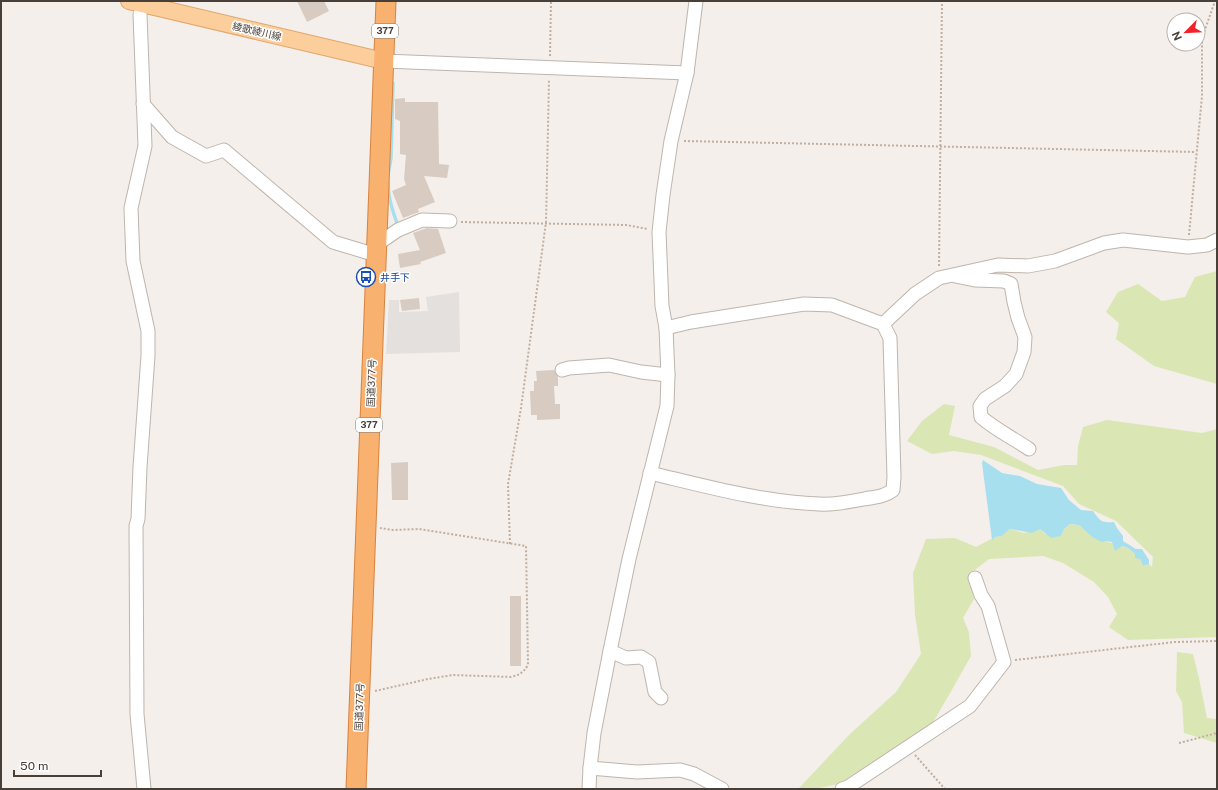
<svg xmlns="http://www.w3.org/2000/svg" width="1218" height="790" viewBox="0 0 1218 790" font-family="'Public Sans','Noto Sans JP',sans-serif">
  <rect width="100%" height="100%" fill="#f4efea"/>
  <g fill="#dae7b4">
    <path d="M1217 271V384L1154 366 1116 339 1119 323 1106 312 1118 292 1138 284 1162 301 1185 297 1195 277Z"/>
    <path d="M944 404 955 406 949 435 994 447 1038 470 1064 465H1077L1078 446 1083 427 1107 420 1202 433 1217 429V637L1128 640 1109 627 1117 614 1108 597 1094 582 1063 563 1043 556 989 559 971 573 974 599 963 618 969 632 971 656 949 695 932 724 839 784 814 789H798L850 734 896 692 921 654 915 615 913 573 926 539 955 538 976 547 995 537 1002 536 1010 529 1024 533 1040 529 1045 534 1061 536 1064 529 1070 524 1079 525 1092 537 1128 548 1140 559 1143 566 1149 564 1152 567 1153 557 1116 521 1079 504 1063 486 981 455 954 451 932 454 907 441 922 421Z"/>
    <path d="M1177 652 1193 654 1199 678 1207 718 1217 719V743L1184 733 1182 702 1176 691Z"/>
  </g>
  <path fill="#e3e0de" d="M459 292 460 352 386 354 389 300H399V312L428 311 426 297Z"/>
  <path fill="#a8dfee" d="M983 460 1002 473 1020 476 1037 484 1061 488 1069 500 1081 510 1093 511C1100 521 1101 523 1114 522L1117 528 1123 536V541L1136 549H1142L1149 560V564L1143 566 1140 559 1135 558V554L1128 548 1122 546 1115 551 1112 542 1106 541 1102 542 1092 537 1079 525 1070 524 1064 529 1061 536 1051 538 1040 529 1032 533 1010 529 1002 536 995 537 992 540 982 463Z"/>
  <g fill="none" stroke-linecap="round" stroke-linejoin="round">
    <g stroke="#a8dfee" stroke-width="3.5">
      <path d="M388 175 391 158 393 83"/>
      <path d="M388 183C388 198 393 212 398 226"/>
    </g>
  </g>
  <g fill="#d8cbc2">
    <path d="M297 1H324L329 11 307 22Z"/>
    <path d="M405 98V102H438L439 164 449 165 447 178 424 176 435 202 418 209 419 212 403 218 392 191 406 185 404 179 406 155 400 154V121L395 119V99Z"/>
    <path d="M427 228 438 229 446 253 420 262 421 264 400 268 398 254 420 250 413 233Z"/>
    <path d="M419 298 420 309 402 311 400 300Z"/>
    <path d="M554 370 558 377V386H554L555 404H560V419L537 420V415H531L530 391H534V381H537L536 371Z"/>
    <path d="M408 462V500H392L391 463Z"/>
    <rect x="510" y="596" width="11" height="70"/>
  </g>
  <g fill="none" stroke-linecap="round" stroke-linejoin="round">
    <g stroke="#bfb5ac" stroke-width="15">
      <g id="minor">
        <path d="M140 14 145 146 131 208 133 261 148 331V356L140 467 138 519 136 526 137 714 144 789"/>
        <path d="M384 61 687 73"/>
        <path d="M143 104 172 137 206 156 224 150 333 242 376 255"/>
        <path d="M376 245 398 230 422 220 450 221"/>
        <path d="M955 276 975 280 1004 281 1011 284 1014 302 1018 318 1025 337 1024 352 1016 374 1005 386 985 399 980 406 981 417C996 430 1013 438 1029 449"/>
        <path d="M666 328 691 322 804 304 832 305 883 324 915 294 939 278 998 265 1028 266 1055 261 1104 243 1123 240 1188 247 1207 245 1217 240"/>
        <path d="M562 370 569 368 609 365 641 372 668 375"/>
        <path d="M650 473C705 486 762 502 819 504 834 505 849 502 864 499 875 497 884 497 893 490L894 477 890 338 883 324"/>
        <path d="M610 651 626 658 641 657 649 662 655 692 661 698"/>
        <path d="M590 768 637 772 680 770 694 774 722 789"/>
        <path d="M589 789 590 768 594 733 610 651 629 559 667 406 668 375 666 328 662 306 659 232 663 195 671 141 687 73 696 1"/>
        <path d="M842 789 848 787 970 706 1004 662 988 606 981 595 975 578"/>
      </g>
    </g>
    <g stroke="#e0a76c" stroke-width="18">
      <path id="major" d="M129 1 384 61"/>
    </g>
    <g stroke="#d8833f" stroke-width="21">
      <path id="highway" d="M356 789 386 1"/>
    </g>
    <g stroke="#c1ae9e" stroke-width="2" stroke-dasharray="2 2" stroke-linecap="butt">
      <path d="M550 56 551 1"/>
      <path d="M684 141 1196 152"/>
      <path d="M461 222 626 225 648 229"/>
      <path d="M1189 235 1202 96V38L1215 1"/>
      <path d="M939 266 942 1"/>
      <path d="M510 544 508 484 521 408 546 222 549 80"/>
      <path d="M1015 660 1175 642 1217 641"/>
      <path d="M375 691 428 679 453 675 511 677C519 675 523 673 528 665L526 546 419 529 393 530 380 528"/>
      <path d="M1179 743 1217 733"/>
      <path d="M915 755 945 789"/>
    </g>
    <use href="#minor" stroke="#fff" stroke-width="13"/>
    <use href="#major" stroke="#fbce9c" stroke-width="16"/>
    <use href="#highway" stroke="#f9b170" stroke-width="19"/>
  </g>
  <defs>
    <g id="bus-ring" transform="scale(1)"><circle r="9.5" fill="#fff" stroke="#1a4fb4" stroke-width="1.5"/><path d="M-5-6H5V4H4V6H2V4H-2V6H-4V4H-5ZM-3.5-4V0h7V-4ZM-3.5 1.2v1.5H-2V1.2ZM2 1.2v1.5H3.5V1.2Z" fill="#1a4fb4"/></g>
  </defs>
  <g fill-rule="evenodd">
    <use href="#bus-ring" x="366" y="277"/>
  </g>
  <g text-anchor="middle" stroke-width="3" stroke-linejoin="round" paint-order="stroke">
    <g fill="#fff" stroke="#7f7974" stroke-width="1">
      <rect x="372" y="24" width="26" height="14" rx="3"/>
      <rect x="356" y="418" width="26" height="14" rx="3"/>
    </g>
    <g font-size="9" font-weight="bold" fill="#483f38">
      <text x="385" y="34">377</text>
      <text x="369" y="428">377</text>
    </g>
    <g font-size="10" fill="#483f38" stroke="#fff">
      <text transform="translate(257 31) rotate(13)" y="4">綾歌綾川線</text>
      <text transform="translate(371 383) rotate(-88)" y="4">国道377号</text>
      <text transform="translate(359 707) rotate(-88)" y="4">国道377号</text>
    </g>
    <g font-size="10" fill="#164399" stroke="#fff" text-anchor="start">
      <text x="380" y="281">井手下</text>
    </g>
  </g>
  <rect width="1218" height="790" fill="none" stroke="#483f38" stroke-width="4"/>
  <g transform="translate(1186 32) rotate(246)"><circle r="19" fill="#ffffff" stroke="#b6b2af"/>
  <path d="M0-3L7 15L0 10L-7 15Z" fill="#f2222b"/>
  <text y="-6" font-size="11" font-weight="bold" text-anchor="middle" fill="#483f38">N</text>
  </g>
  <path d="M14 770v6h87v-6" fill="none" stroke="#483f38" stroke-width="2"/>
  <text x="20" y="770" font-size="12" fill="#483f38" stroke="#ffffff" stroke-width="3" paint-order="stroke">50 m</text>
</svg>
